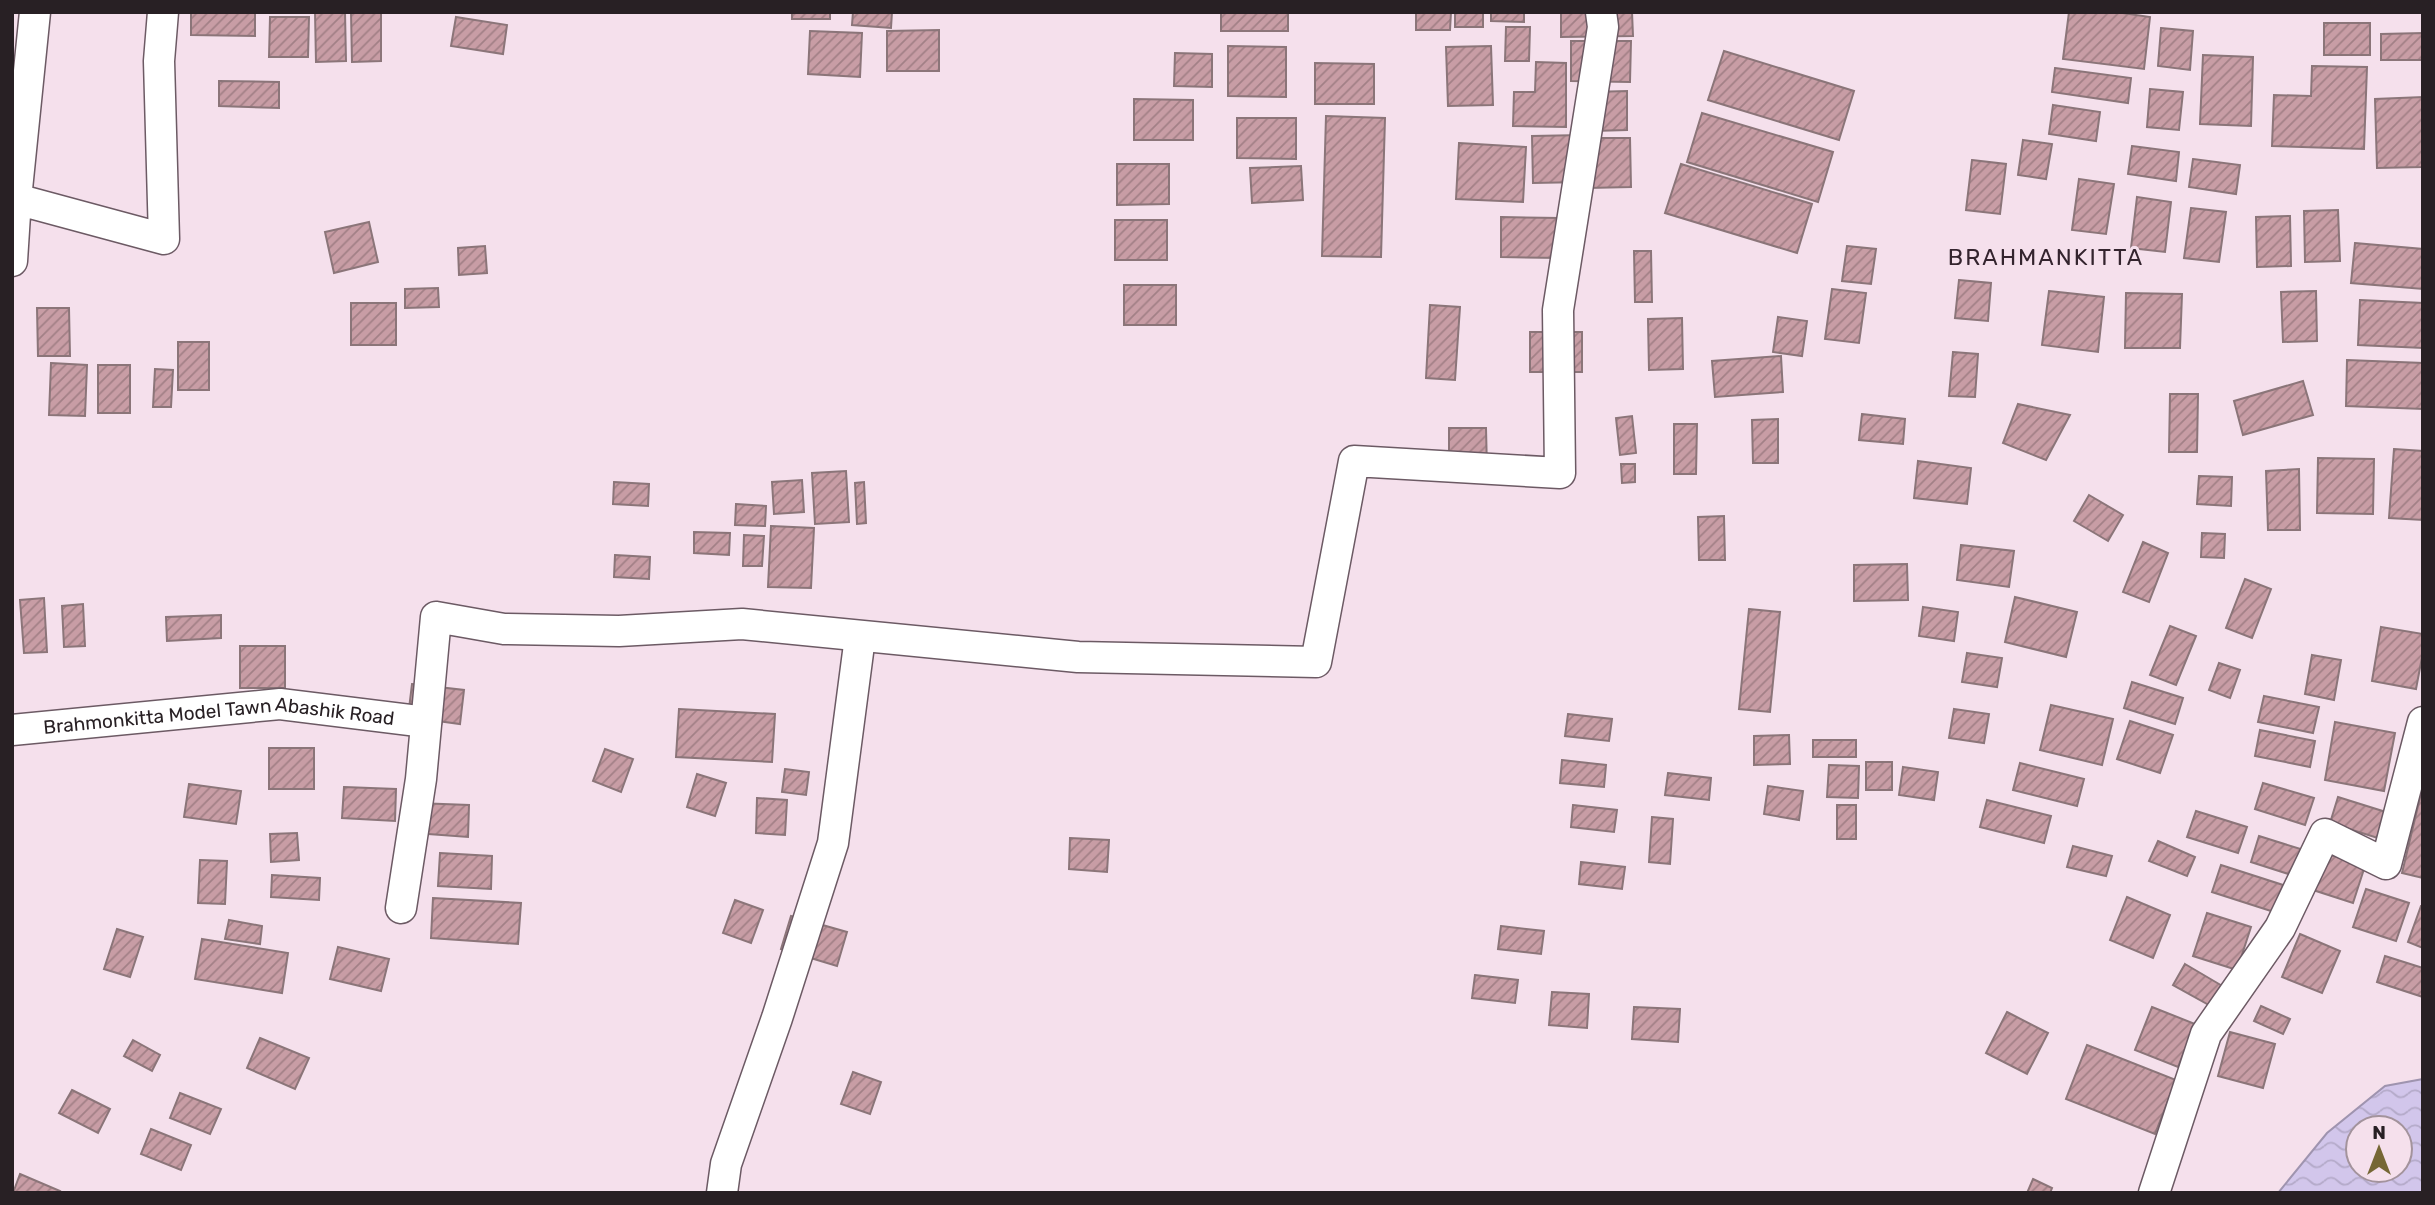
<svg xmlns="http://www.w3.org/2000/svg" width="2435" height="1205" viewBox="0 0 2435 1205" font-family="Rubik,sans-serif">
  <defs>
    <pattern id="water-waves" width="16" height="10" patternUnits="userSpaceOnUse" patternTransform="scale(1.75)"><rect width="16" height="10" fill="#d2c6eb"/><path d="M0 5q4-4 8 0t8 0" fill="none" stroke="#b4aac9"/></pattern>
    <pattern id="building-hatch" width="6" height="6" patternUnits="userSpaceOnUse" patternTransform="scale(1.75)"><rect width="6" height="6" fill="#c89da5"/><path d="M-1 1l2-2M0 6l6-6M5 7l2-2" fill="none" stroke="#a28086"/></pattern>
  </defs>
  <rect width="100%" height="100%" fill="#f5e0ec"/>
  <path fill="url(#water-waves)" stroke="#9f94af" stroke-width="2" fill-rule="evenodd" d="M2423 1079V1193H2278L2327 1133 2385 1086ZM2358 1128H2400V1170H2358Z"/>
  <g fill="url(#building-hatch)" stroke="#8b7579" stroke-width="2">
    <path d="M191 12H255V36L191 35Z"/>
    <path d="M315 12H345L346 61 316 62Z"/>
    <path d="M351 12H381V61L352 62Z"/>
    <rect x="792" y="12" width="38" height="7"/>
    <path d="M853 12H892L891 28 852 25Z"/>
    <rect x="1221" y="12" width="67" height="19"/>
    <path d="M1416 12H1451L1450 30H1416Z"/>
    <rect x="1455" y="12" width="28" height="15"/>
    <path d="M1491 12H1524V22L1491 21Z"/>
    <path d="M1561 12H1632L1633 36 1561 37Z"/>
    <path d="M2069 12H2116L2150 17 2144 69 2063 59Z"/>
    <path d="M270 17H309L308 57H269Z"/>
    <path d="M456 17 507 25 503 54 451 46Z"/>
    <rect x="2324" y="23" width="46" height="32"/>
    <path d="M1506 27H1530L1529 61H1505Z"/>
    <path d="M2161 28 2193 31 2190 70 2158 66Z"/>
    <path d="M939 30V71H887V31Z"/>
    <path d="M810 31 862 33 860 77 808 74Z"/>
    <path d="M2423 33V60H2381V34Z"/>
    <path d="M1571 41H1631L1630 82 1571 81Z"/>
    <path d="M1228 46 1286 47V97L1228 96Z"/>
    <path d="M1491 46 1493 105 1448 106 1446 47Z"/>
    <path d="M1724 51 1854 91 1839 140 1708 100Z"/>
    <path d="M1175 53 1212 54V87L1174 86Z"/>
    <path d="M2203 55 2253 57 2251 126 2200 124Z"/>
    <path d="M1536 62 1566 63V127L1513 126 1514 92H1535Z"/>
    <path d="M1315 63 1374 64V104H1315Z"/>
    <path d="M2312 66 2367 67 2364 149 2272 146 2274 95 2311 96Z"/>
    <path d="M2055 68 2131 78 2128 103 2052 92Z"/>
    <path d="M219 81 279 82V108L219 106Z"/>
    <path d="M2150 89 2183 92 2179 130 2147 127Z"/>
    <path d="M1627 91V130L1593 131 1592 92Z"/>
    <path d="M2423 97V167L2377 168 2375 99Z"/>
    <path d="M1134 99 1193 100V140H1134Z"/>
    <path d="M2053 105 2100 112 2096 141 2049 134Z"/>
    <path d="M1702 113 1833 152 1818 202 1687 162Z"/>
    <path d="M1326 116 1385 118 1381 257 1322 256Z"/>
    <path d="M1237 118H1296V159L1237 158Z"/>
    <path d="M1583 135 1584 182 1533 183 1532 136Z"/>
    <path d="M1588 138H1630L1631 187 1588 188Z"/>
    <path d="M2023 140 2052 144 2046 179 2018 175Z"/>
    <path d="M1459 143 1526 147 1523 202 1456 199Z"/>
    <path d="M2132 146 2179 152 2176 181 2128 174Z"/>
    <path d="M2193 159 2240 165 2236 194 2189 187Z"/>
    <path d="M1972 160 2006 164 2000 214 1966 210Z"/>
    <path d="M1117 164H1169V204L1117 205Z"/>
    <path d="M1681 164 1812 204 1797 253 1665 213Z"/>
    <path d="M1301 166 1303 200 1252 203 1250 168Z"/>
    <path d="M2079 179 2114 184 2106 234 2072 230Z"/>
    <path d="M2137 197 2171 202 2165 252 2131 248Z"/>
    <path d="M2191 208 2226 212 2219 262 2184 258Z"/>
    <path d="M2338 210 2340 261 2305 262 2304 211Z"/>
    <path d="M2290 216 2291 266 2257 267 2256 217Z"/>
    <path d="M1501 217 1560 218V258L1501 257Z"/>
    <rect x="1115" y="220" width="52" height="40"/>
    <path d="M369 222 378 262 334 273 325 232Z"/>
    <path d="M2355 243 2423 249V289L2351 283Z"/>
    <path d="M485 246 487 273 459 275 458 248Z"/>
    <path d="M1847 246 1876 249 1871 284 1842 281Z"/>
    <path d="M1634 251H1651L1652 302H1635Z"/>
    <path d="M1959 280 1991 283 1988 321 1955 318Z"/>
    <rect x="1124" y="285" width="52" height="40"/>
    <path d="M438 288 439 307 405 308V289Z"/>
    <path d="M1832 289 1866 293 1859 343 1825 339Z"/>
    <path d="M2049 291 2104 297 2098 352 2042 345Z"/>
    <path d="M2316 291 2317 341 2283 342 2281 292Z"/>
    <path d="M2126 293 2182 294 2180 348H2125Z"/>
    <path d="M2360 300 2423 303V348L2358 345Z"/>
    <rect x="351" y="303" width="45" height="42"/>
    <path d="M1430 305 1460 307 1455 380 1426 378Z"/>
    <path d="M37 308H69L70 356H38Z"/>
    <path d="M1778 317 1807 321 1802 356 1773 352Z"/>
    <path d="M1682 318 1683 369 1649 370 1648 319Z"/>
    <rect x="1530" y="332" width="52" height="40"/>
    <rect x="178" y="342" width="31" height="48"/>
    <path d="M1953 352 1978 354 1975 397 1949 396Z"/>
    <path d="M1781 356 1783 392 1715 397 1712 361Z"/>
    <path d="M2347 360 2423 363V409L2346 406Z"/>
    <path d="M51 363 87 365 85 416 49 415Z"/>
    <rect x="98" y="365" width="32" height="48"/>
    <path d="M155 369 173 370 171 407H153Z"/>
    <path d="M2303 381 2313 415 2243 435 2234 401Z"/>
    <path d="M2170 394H2198L2197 452H2169Z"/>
    <path d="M2018 404 2070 415 2046 460 2003 443Z"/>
    <path d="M1862 414 1905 419 1903 444 1859 440Z"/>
    <path d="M1632 416 1636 453 1620 455 1616 418Z"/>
    <path d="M1778 419V463H1753L1752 420Z"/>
    <path d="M1674 424H1697L1696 474H1674Z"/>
    <path d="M1449 428H1486L1487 469H1449Z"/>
    <path d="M2394 449 2423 451V520L2389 518Z"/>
    <path d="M2318 458 2374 459 2373 514 2317 513Z"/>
    <path d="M1918 461 1971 468 1967 504 1914 498Z"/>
    <path d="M1621 464H1635V482L1622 483Z"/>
    <path d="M2299 469 2300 530H2268L2266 471Z"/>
    <path d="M846 471 849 522 815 524 812 473Z"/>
    <path d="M2199 476 2232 477 2231 506 2197 504Z"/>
    <path d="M802 480 804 512 774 514 772 482Z"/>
    <path d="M614 482 649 484 648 506 613 504Z"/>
    <path d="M864 482 866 523 857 524 855 483Z"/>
    <path d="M2089 495 2123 515 2108 541 2074 521Z"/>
    <path d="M736 504 766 506 765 526 735 525Z"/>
    <path d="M1724 516 1725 560H1699L1698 517Z"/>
    <path d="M771 526 814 528 811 588 768 587Z"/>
    <path d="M694 532 730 533 729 555 694 553Z"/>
    <path d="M2202 533 2225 534 2224 558 2201 557Z"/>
    <path d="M744 535 764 536 762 566H743Z"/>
    <path d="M2143 542 2168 553 2149 602 2123 592Z"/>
    <path d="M1961 545 2014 551 2009 587 1957 580Z"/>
    <path d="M615 555 650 557 649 579 614 577Z"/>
    <path d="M1907 564 1908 600 1854 601V565Z"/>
    <path d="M2245 579 2271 589 2252 638 2226 628Z"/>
    <path d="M2015 597 2077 612 2066 657 2005 642Z"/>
    <path d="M44 598 47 652 24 653 20 600Z"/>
    <path d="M83 604 85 646 64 647 62 606Z"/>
    <path d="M1923 607 1958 612 1954 641 1919 636Z"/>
    <path d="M1749 609 1780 612 1770 712 1739 709Z"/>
    <path d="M221 615V638L167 641 166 617Z"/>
    <path d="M2170 626 2196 636 2176 685 2150 675Z"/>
    <path d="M2381 627 2423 634V652L2416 689 2372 681Z"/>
    <rect x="240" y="646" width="45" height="42"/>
    <path d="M1967 653 2002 658 1997 687 1962 682Z"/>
    <path d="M2312 655 2341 660 2334 700 2305 694Z"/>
    <path d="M2219 663 2240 670 2230 698 2209 690Z"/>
    <path d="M2132 682 2183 698 2175 724 2124 708Z"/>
    <path d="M412 684 464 690 460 724 408 717Z"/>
    <path d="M2264 696 2319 707 2313 733 2258 722Z"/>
    <path d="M2051 705 2113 719 2102 765 2040 750Z"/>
    <path d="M679 709 775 714 772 762 676 757Z"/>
    <path d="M1954 709 1989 714 1984 743 1949 738Z"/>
    <path d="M1568 714 1612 719 1609 741 1565 736Z"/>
    <path d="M2130 721 2173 735 2160 773 2117 759Z"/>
    <path d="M2335 722 2395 733 2384 791 2325 780Z"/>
    <path d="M2260 730 2315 741 2310 767 2255 756Z"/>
    <path d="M1789 735 1790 764 1754 765V736Z"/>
    <rect x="1813" y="740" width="43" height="17"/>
    <rect x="269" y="748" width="45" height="41"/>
    <path d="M605 749 633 759 621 792 593 781Z"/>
    <path d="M1562 760 1606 765 1604 787 1560 783Z"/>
    <rect x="1866" y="762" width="26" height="28"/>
    <path d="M2020 763 2084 779 2077 806 2013 790Z"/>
    <path d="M1829 765 1859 766 1858 798 1827 797Z"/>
    <path d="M1903 767 1938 772 1934 800 1899 795Z"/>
    <path d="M785 769 809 772 806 795 782 792Z"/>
    <path d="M1668 773 1711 778 1709 800 1665 795Z"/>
    <path d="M697 774 726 783 715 816 687 807Z"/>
    <path d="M2263 783 2314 798 2305 825 2255 809Z"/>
    <path d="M189 784 241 791 236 824 184 817Z"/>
    <path d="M2423 785V878L2402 873Z"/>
    <path d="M1768 786 1803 791 1799 820 1764 814Z"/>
    <path d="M344 787 396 789 395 821 342 818Z"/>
    <path d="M2338 797 2389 813 2381 839 2330 823Z"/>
    <path d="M757 798 787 800 785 835 756 833Z"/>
    <path d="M1987 800 2051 816 2044 843 1980 827Z"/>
    <path d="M416 803 469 805 468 837 415 833Z"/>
    <path d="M1573 805 1617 810 1614 832 1571 827Z"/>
    <rect x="1837" y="805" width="19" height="34"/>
    <path d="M2196 811 2247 827 2238 853 2187 837Z"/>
    <path d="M1652 817 1673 819 1670 864 1649 862Z"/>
    <path d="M297 833 299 860 271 862 270 834Z"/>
    <path d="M2259 836 2310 852 2301 878 2251 862Z"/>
    <path d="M1070 838 1109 840 1107 872 1069 869Z"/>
    <path d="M2158 841 2195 857 2187 876 2149 861Z"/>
    <path d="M2073 846 2112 856 2106 876 2067 867Z"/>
    <path d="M2322 852 2365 866 2353 903 2310 889Z"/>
    <path d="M440 853 492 856 491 889 438 886Z"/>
    <path d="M200 860 227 861 225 904 198 903Z"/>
    <path d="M1581 862 1625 867 1622 889 1579 884Z"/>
    <path d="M2221 865 2283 885 2274 912 2212 892Z"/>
    <path d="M272 875 320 878 319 900 271 897Z"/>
    <path d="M2366 889 2409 903 2396 941 2353 927Z"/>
    <path d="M2127 897 2170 915 2153 958 2110 940Z"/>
    <path d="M433 898 521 903 518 944 431 938Z"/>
    <path d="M735 900 763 910 751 943 723 933Z"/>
    <path d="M2421 906H2423V948L2408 942Z"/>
    <path d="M2207 913 2251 927 2237 970 2193 956Z"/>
    <path d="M791 916 847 932 837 966 781 949Z"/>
    <path d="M229 920 262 926 260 944 225 939Z"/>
    <path d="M1501 926 1544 931 1541 954 1498 949Z"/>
    <path d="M117 929 143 937 130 977 104 969Z"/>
    <path d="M2300 934 2340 951 2322 993 2282 977Z"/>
    <path d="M202 939 288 953 282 993 195 979Z"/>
    <path d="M338 947 389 959 381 991 330 979Z"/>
    <path d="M2385 956 2423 968V997L2377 982Z"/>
    <path d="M2185 964 2236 994 2225 1014 2173 985Z"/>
    <path d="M1475 975 1518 980 1515 1003 1472 998Z"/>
    <path d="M1552 992 1589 994 1587 1028 1549 1025Z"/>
    <path d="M2261 1006 2290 1019 2283 1034 2254 1021Z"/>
    <path d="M1634 1007 1680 1009 1678 1042 1632 1039Z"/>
    <path d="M2152 1007 2195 1024 2178 1067 2135 1050Z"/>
    <path d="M2007 1012 2048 1033 2027 1074 1986 1053Z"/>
    <path d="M2230 1032 2275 1044 2263 1088 2218 1076Z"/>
    <path d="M260 1038 309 1058 295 1089 247 1068Z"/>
    <path d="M133 1040 160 1055 152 1071 124 1056Z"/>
    <path d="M2087 1045 2176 1080 2155 1134 2066 1099Z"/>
    <path d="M853 1072 881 1082 870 1114 841 1104Z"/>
    <path d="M72 1090 110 1109 98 1133 59 1113Z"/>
    <path d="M180 1093 221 1109 210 1134 170 1118Z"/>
    <path d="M151 1129 191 1145 181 1170 141 1154Z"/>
    <path d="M20 1174 60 1191 59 1193H13Z"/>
    <path d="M2033 1179 2052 1188 2050 1193H2027Z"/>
  </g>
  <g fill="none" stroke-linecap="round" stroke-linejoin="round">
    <g stroke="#6c5a64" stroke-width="33">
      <g id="street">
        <path d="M16 199 35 12"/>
        <path d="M12 261 16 199 164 239 159 61 163 12"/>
        <path id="s1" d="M12 730 280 704 426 722"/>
        <path d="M401 908 421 779 436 617 504 629 619 631 742 624 1078 657 1316 662 1354 461 1560 473 1558 310 1603 27 1601 12"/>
        <path d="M722 1193 726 1164 777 1018 833 843 860 637"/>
        <path d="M2154 1193 2206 1034 2280 928 2325 834 2386 864 2423 722"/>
      </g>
    </g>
    <use href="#street" stroke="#fff" stroke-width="30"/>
  </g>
  <g text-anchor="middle" stroke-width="6" stroke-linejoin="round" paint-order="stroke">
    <g font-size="19" fill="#282024" stroke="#f5e0ec">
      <text dy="7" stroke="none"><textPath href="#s1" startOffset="208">Brahmonkitta Model Tawn Abashik Road</textPath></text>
    </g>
    <g font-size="23" letter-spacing="2" fill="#34242e" stroke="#f5e0ec">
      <text x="2046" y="265">BRAHMANKITTA</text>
    </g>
  </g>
  <rect width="2435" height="1205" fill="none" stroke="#282024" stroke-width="28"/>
  <g transform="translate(2379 1149)"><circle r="33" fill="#f5e0ec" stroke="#a3939c" stroke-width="2"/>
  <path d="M0-5L12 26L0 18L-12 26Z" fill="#766735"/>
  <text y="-10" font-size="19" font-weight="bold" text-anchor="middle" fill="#282024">N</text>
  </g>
</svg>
